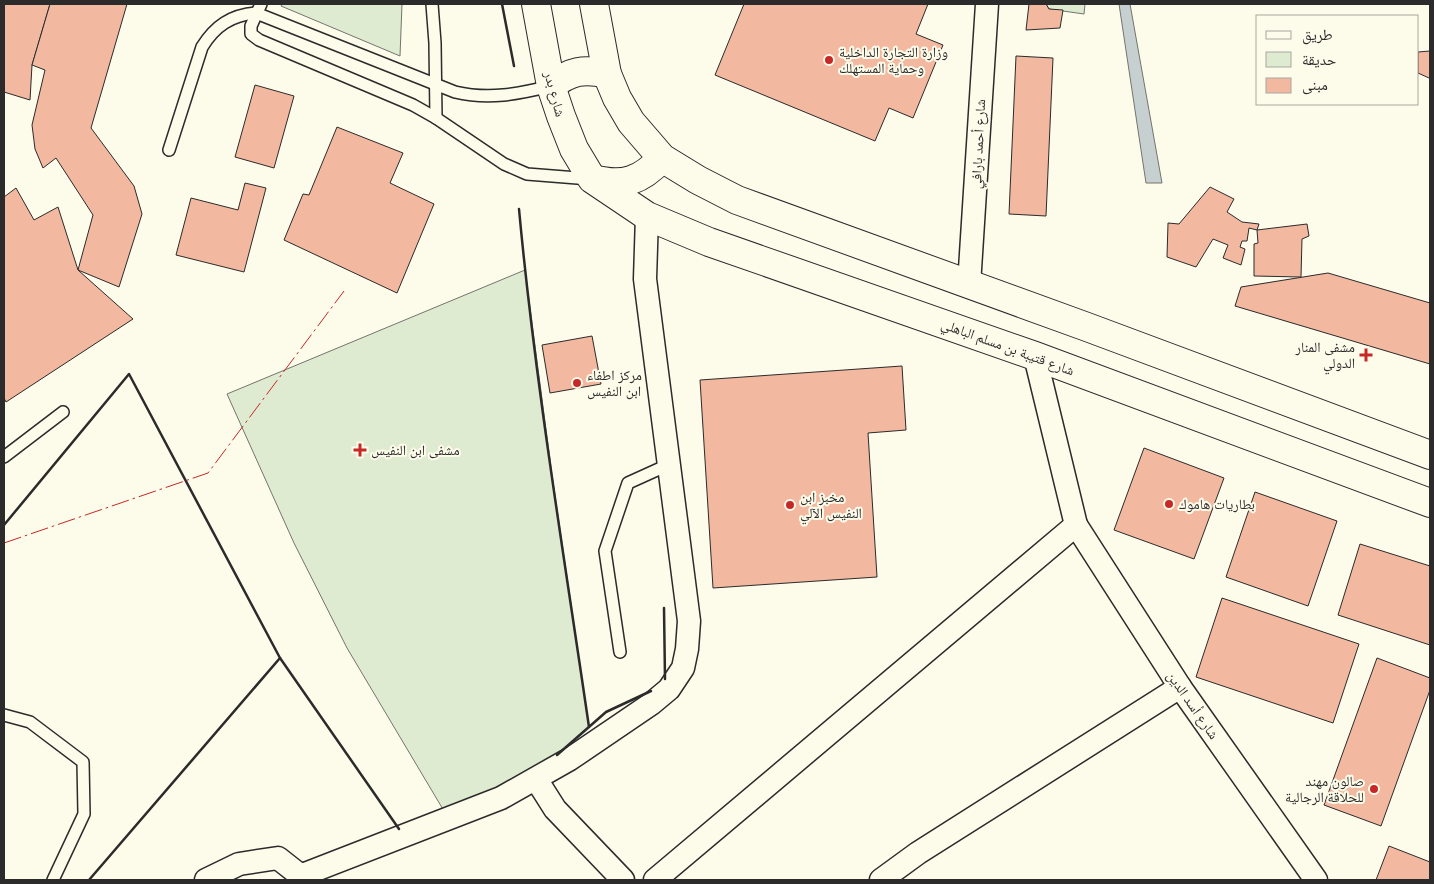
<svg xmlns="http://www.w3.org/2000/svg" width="1434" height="884" viewBox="0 0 1434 884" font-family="Lora,'Noto Naskh Arabic',serif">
  <rect width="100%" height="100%" fill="#fdfbea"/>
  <g fill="#deebd1" stroke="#74746e">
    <path d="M282 4H402L400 56 281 6Z"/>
    <path d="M1046 4H1085L1084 14 1049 9Z"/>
    <path d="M525 270 552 475 589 727 539 770 444 811 347 648 294 543 227 394Z"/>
  </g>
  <path fill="#c7d0d0" stroke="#74746e" d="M1119 4H1130L1162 183H1146Z"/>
  <g fill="#f2b8a0" stroke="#2b2b2b">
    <path d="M4 4H50L32 65 30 100 4 92Z"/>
    <path d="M50 4H127L91 128 134 186 142 214 119 287 78 270 93 215 56 158 43 168 35 149 32 125 45 70 32 65Z"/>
    <path d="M744 4H928L916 34 943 45 913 118 889 108 875 141 715 75Z"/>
    <path d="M1029 4H1046L1049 9 1063 10 1060 28 1026 30Z"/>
    <path d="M1430 51V78H1429L1418 73V52Z"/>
    <path d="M1016 56 1053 58 1046 216 1009 214Z"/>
    <path d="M255 85 294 96 274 168 235 157Z"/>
    <path d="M337 127 403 153 390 183 434 204 397 293 284 240 303 194 309 195Z"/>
    <path d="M245 183 266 188 244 272 176 255 191 198 238 210Z"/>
    <path d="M1210 187 1234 199 1227 212 1242 222 1259 224 1257 230 1249 228 1247 241H1242L1240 247 1245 249 1241 265 1223 258 1228 245 1213 239 1196 267 1167 257 1168 223 1179 224Z"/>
    <path d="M16 188 34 220 58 207 78 270 133 319 6 402 4 398V197Z"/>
    <path d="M1307 224 1309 236 1302 239 1301 277 1254 276V244L1258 243 1257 230Z"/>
    <path d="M1328 273 1430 303V364L1235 306 1241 287Z"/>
    <path d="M592 336 601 384 550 393 542 345Z"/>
    <path d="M902 366 906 430 868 433 877 577 713 588 700 380Z"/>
    <path d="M1144 448 1224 478 1194 559 1114 530Z"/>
    <path d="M1255 492 1337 521 1308 606 1226 577Z"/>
    <path d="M1360 544 1430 566V645L1338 615Z"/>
    <path d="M1222 598 1359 644 1333 723 1196 677Z"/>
    <path d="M1377 658 1430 678V690L1381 826 1324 805Z"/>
    <path d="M1389 846 1430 862V880H1376Z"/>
  </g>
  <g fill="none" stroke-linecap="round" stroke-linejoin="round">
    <g stroke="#2b2b2b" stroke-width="14">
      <g id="lane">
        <path d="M261 4 251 26V34L259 40 413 105 436 118 504 164 527 174 590 179"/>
        <path d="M432 4 435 43 436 118"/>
        <path d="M169 150 202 47C215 26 231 15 256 13L455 92C489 100 518 94 551 86"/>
        <path d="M4 457 63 412"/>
        <path d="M620 652 605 551 628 483 670 464"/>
        <path d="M4 715 30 722 83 762 84 814 53 880"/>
      </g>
    </g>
    <g stroke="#2b2b2b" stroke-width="25">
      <g id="street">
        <path d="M969 285 987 4"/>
        <path d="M1076 525 1180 687 1316 880"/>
        <path d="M536 779 555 809 623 880"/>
        <path d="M300 876 501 798 570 759 651 704 669 689 683 668 687 649 689 621 645 279 647 216"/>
        <path d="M206 880 239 864 278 858 306 880"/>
        <path d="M655 880 1076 525 1035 356"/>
        <path d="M881 880 918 853 1180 687"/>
      </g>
    </g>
    <g stroke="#2b2b2b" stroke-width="30">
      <g id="primary">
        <path d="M536 4 551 86 561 116 574 149 592 179 647 216 709 242 1035 356 1430 503"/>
        <path d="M594 4 607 74 617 98 631 122 662 158 698 180 737 200 1087 327 1430 455"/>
        <path d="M551 86C570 71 584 68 607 74"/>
        <path d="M593 179C623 187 641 181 662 158"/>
      </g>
    </g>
    <use href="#lane" stroke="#fdfbea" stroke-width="11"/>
    <use href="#street" stroke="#fdfbea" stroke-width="22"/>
    <use href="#primary" stroke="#fdfbea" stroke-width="28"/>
    <g stroke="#2b2b2b" stroke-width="2.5">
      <path d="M502 4 514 66"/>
      <path d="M519 209C535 382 564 555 589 727"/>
      <path d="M4 525 129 374 280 658 399 829"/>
      <path d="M664 608 665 679"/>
      <path d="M557 755 606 712 651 691"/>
      <path d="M89 880 280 658"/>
    </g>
    <path stroke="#c62828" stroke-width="1" stroke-dasharray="18 4 2.5 4" stroke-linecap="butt" d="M4 543 208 473 344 291"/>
  </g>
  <g fill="#c62828" stroke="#fdfbea" stroke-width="2">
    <circle cx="829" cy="60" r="5"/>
    <path d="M1363.5 347.5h5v5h5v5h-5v5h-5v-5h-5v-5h5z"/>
    <circle cx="577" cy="383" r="5"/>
    <path d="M357.5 442.5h5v5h5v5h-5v5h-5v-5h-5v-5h5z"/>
    <circle cx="1169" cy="504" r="5"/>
    <circle cx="790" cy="505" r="5"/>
    <circle cx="1374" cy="789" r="5"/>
  </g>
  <g text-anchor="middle" stroke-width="4" stroke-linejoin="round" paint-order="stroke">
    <g font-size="14" fill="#2b2b2b" stroke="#fdfbea" text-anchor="start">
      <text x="839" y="57">وزارة التجارة الداخلية<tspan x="839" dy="16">وحماية المستهلك</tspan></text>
      <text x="1355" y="352" text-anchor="end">مشفى المنار<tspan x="1355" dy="16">الدولي</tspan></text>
      <text x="587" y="380">مركز اطفاء<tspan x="587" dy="16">ابن النفيس</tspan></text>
      <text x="371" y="455">مشفى ابن النفيس</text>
      <text x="800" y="502">مخبز ابن<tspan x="800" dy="16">النفيس الآلي</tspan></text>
      <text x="1179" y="509">بطاريات هاموك</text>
      <text x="1364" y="786" text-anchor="end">صالون مهند<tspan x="1364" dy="16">للحلاقة الرجالية</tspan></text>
    </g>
    <g font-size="14" fill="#2b2b2b" stroke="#fdfbea">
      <text transform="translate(555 94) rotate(75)" y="5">شارع بدر</text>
      <text transform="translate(978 144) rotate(-87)" y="5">شارع أحمد بارافي</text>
      <text transform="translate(1008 347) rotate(20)" y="5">شارع قتيبة بن مسلم الباهلي</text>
      <text transform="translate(1193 705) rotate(55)" y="5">شارع أسد الدين</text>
    </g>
  </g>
  <rect width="1434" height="884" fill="none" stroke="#2b2b2b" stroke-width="10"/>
  <rect x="1256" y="15" width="162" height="90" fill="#fdfbea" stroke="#a9a89e"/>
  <rect x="1266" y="31" width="25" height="8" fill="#fdfbea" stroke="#a9a89e"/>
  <text x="1302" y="40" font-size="15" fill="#2b2b2b">طريق</text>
  <rect x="1266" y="52" width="25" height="15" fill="#deebd1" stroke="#a9a89e"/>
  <text x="1302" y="65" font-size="15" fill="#2b2b2b">حديقة</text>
  <rect x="1266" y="78" width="25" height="15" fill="#f2b8a0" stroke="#a9a89e"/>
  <text x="1302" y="90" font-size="15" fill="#2b2b2b">مبنى</text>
</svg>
